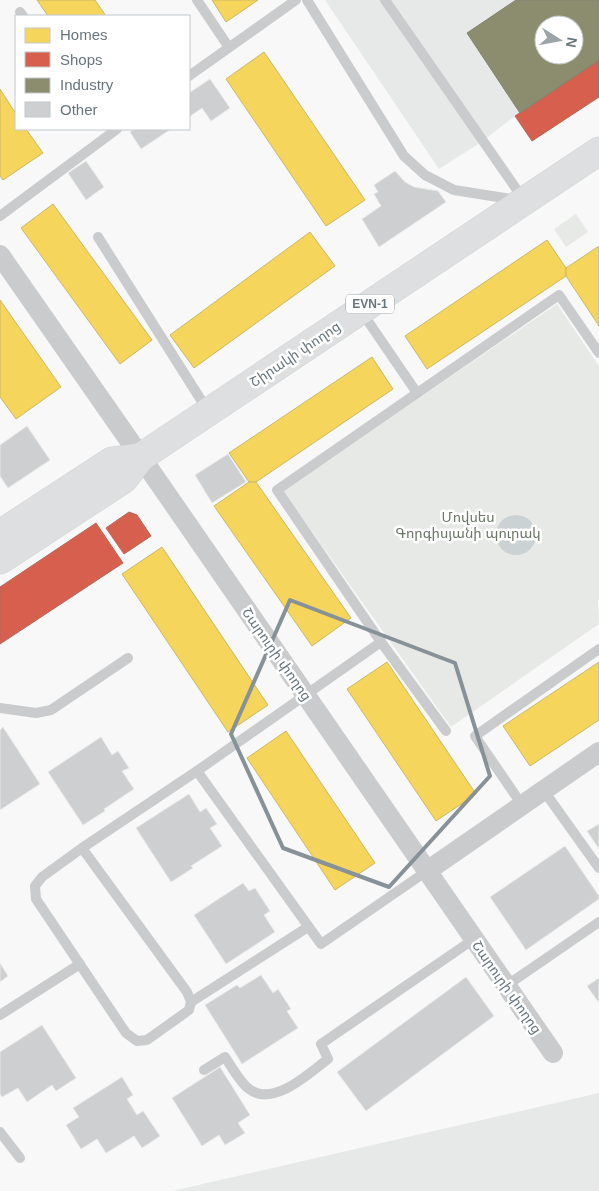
<svg xmlns="http://www.w3.org/2000/svg" width="599" height="1191" viewBox="0 0 599 1191" font-family="Helvetica,'Noto Sans Armenian',sans-serif">
  <rect width="100%" height="100%" fill="#f8f8f8"/>
  <g fill="#e7e8e8" fill-rule="evenodd">
    <path d="M325 0H599V97L532 141 515 116 480 143 439 169ZM544 25H574V55H544Z"/>
    <path d="M599 1093V1191H172Z"/>
  </g>
  <g fill="#e7e9e6">
    <path d="M576 214 588 232 566 247 554 229Z"/>
    <path d="M557 304 599 366V599L598 601 599 624 451 727 283 491Z"/>
  </g>
  <circle fill="#cad2d4" cx="516" cy="535" r="20"/>
  <g fill="#f6d55c" stroke="#cbb866">
    <path d="M37 0H95L106 16H48Z"/>
    <path d="M212 0H258L226 22Z"/>
    <path d="M264 52 365 200 326 226 226 79Z"/>
    <path d="M0 89 16 114V129H26L43 153 3 180 0 176Z"/>
    <path d="M53 204 152 340 120 364 21 228Z"/>
    <path d="M310 232 335 266 194 368 170 335Z"/>
    <path d="M547 240 566 268V276L427 369 405 336Z"/>
    <path d="M599 246V326L566 276V268Z"/>
    <path d="M0 300 61 387 16 419 0 397Z"/>
    <path d="M372 357 393 389 256 482H249L229 453Z"/>
    <path d="M249 482H256L351 618 312 646 214 506Z"/>
    <path d="M162 547 268 705 228 732 122 574Z"/>
    <path d="M387 662 476 794 436 821 347 689Z"/>
    <path d="M599 662V720L530 766 503 726Z"/>
    <path d="M286 731 375 863 335 890 247 758Z"/>
  </g>
  <g fill="#d6604d" stroke="#b5675c">
    <path d="M599 60V97L532 141 515 116Z"/>
    <path d="M129 512 137 515 151 536 124 554 106 528Z"/>
    <path d="M96 523 123 563 0 644V587Z"/>
  </g>
  <path fill="#8c8c6e" stroke="#818573" fill-rule="evenodd" d="M516 0H599V60L520 113 467 33ZM544 25H574V55H544Z"/>
  <g fill="#cecfd0" stroke="#e8e8e8">
    <path d="M210 79 230 108 211 121 202 108 189 117V93Z"/>
    <path d="M135 129H171L141 149 130 132Z"/>
    <path d="M86 161 104 187 86 200 68 173Z"/>
    <path d="M395 171 405 182 414 187 438 191 446 202 379 247 362 219 381 206 374 194 378 192 374 185Z"/>
    <path d="M27 426 50 460 8 488 0 476V445Z"/>
    <path d="M228 454 246 482 212 503 195 475Z"/>
    <path d="M3 727 40 784 0 810V730Z"/>
    <path d="M101 737 112 755 118 751 129 768 122 771 134 789 104 809 105 811 83 825 48 772Z"/>
    <path d="M189 794 200 812 206 808 217 824 210 828 222 846 191 866 193 868 171 882 136 828Z"/>
    <path d="M599 824V849L587 831Z"/>
    <path d="M565 846 599 896V899L526 950 490 897Z"/>
    <path d="M243 883 249 891 255 888 270 911 264 915 275 932 226 964 194 915Z"/>
    <path d="M0 963 8 976 0 982Z"/>
    <path d="M261 975 273 993 278 989 291 1009 287 1011 298 1028 242 1064 205 1005 237 985 240 988Z"/>
    <path d="M466 977 494 1016 366 1111 337 1072Z"/>
    <path d="M599 978V1003L587 986Z"/>
    <path d="M42 1025 76 1078 56 1091 52 1085 27 1102 18 1088 2 1097 0 1094V1052Z"/>
    <path d="M220 1067 250 1115 238 1123 245 1133 225 1145 219 1135 202 1146 172 1098Z"/>
    <path d="M122 1077 133 1095 127 1099 137 1115 143 1111 160 1136 142 1148 134 1136 106 1153 97 1139 81 1149 66 1125 79 1117 73 1108Z"/>
  </g>
  <g fill="none" stroke-linecap="round" stroke-linejoin="round">
    <g stroke="#d3d4d4" stroke-width="29">
      <g id="trunk">
        <path d="M0 534 112 461 141 457"/>
        <path d="M0 560 124 479 141 457 599 151"/>
      </g>
    </g>
    <g stroke="#c9cbcc" stroke-width="10">
      <path d="M197 0 228 46"/>
      <path d="M307 0 404 156 425 175 454 190 517 200"/>
      <path d="M385 0 524 200"/>
      <path d="M20 12 23 16"/>
      <path d="M189 76 296 0"/>
      <path d="M0 216 117 129"/>
      <path d="M98 237 208 411"/>
      <path d="M361 311 417 393"/>
      <path d="M0 708 36 713 51 710 128 658"/>
      <path d="M446 731 381 642 277 490 559 295 599 353"/>
      <path d="M197 771 321 944 427 871"/>
      <path d="M544 791 599 868"/>
      <path d="M522 805 475 736 599 649"/>
      <path d="M82 848 42 877 35 886 36 899 126 1033 137 1041 147 1040 189 1010 191 1002 187 992 82 848 197 771 381 642"/>
      <path d="M506 986 599 922"/>
      <path d="M191 1002 308 927"/>
      <path d="M0 1015 80 964"/>
      <path d="M204 1070 225 1057C231 1066 240 1082 248 1088 272 1109 309 1073 328 1059L321 1044 474 939"/>
      <path d="M0 1132 20 1158"/>
    </g>
    <g stroke="#c9cbcc" stroke-width="20">
      <path d="M0 255 159 483 553 1053"/>
      <path d="M427 871 599 752"/>
    </g>
    <use href="#trunk" stroke="#dedfe0" stroke-width="28"/>
  </g>
  <path fill="none" stroke="#869298" stroke-width="4" stroke-linejoin="round" d="M290 600 455 663 490 776 389 887 283 848 231 734Z"/>
  <g text-anchor="middle" stroke-width="5" stroke-linejoin="round" paint-order="stroke">
    <rect fill="#fff" stroke="#959fa5" stroke-width="1" x="346" y="294.5" width="48" height="19" rx="4"/>
    <g font-size="12" font-weight="bold" fill="#67767e">
      <text x="370" y="308">EVN-1</text>
    </g>
    <g font-size="14" fill="#67767e" stroke="#fff">
      <text transform="translate(295 354) rotate(-34)" y="5">Շիրակի փողոց</text>
      <text transform="translate(277 654) rotate(55)" y="5">Շարուրի փողոց</text>
      <text transform="translate(507 987) rotate(55)" y="5">Շարուրի փողոց</text>
    </g>
    <g font-size="14" fill="#6a7766" stroke="#fff">
      <text x="468" y="522">Մովսես<tspan x="468" dy="16">Գորգիսյանի պուրակ</tspan></text>
    </g>
  </g>
  <rect x="15" y="15" width="175" height="115" fill="#ffffff" stroke="#c2c8cb"/>
  <rect x="25" y="28" width="25" height="15" fill="#f6d55c" stroke="#c2c8cb"/>
  <text x="60" y="40" font-size="15" fill="#67767e">Homes</text>
  <rect x="25" y="52" width="25" height="15" fill="#d6604d" stroke="#c2c8cb"/>
  <text x="60" y="65" font-size="15" fill="#67767e">Shops</text>
  <rect x="25" y="78" width="25" height="15" fill="#8c8c6e" stroke="#c2c8cb"/>
  <text x="60" y="90" font-size="15" fill="#67767e">Industry</text>
  <rect x="25" y="102" width="25" height="15" fill="#cecfd0" stroke="#c2c8cb"/>
  <text x="60" y="115" font-size="15" fill="#67767e">Other</text>
  <g transform="translate(559 40) rotate(101)"><circle r="24" fill="#ffffff" stroke="#c2c8cb"/>
  <path d="M0-4L9 19L0 12L-9 19Z" fill="#9aa4a9"/>
  <text y="-8" font-size="14" font-weight="bold" text-anchor="middle" fill="#67767e">N</text>
  </g>
</svg>
